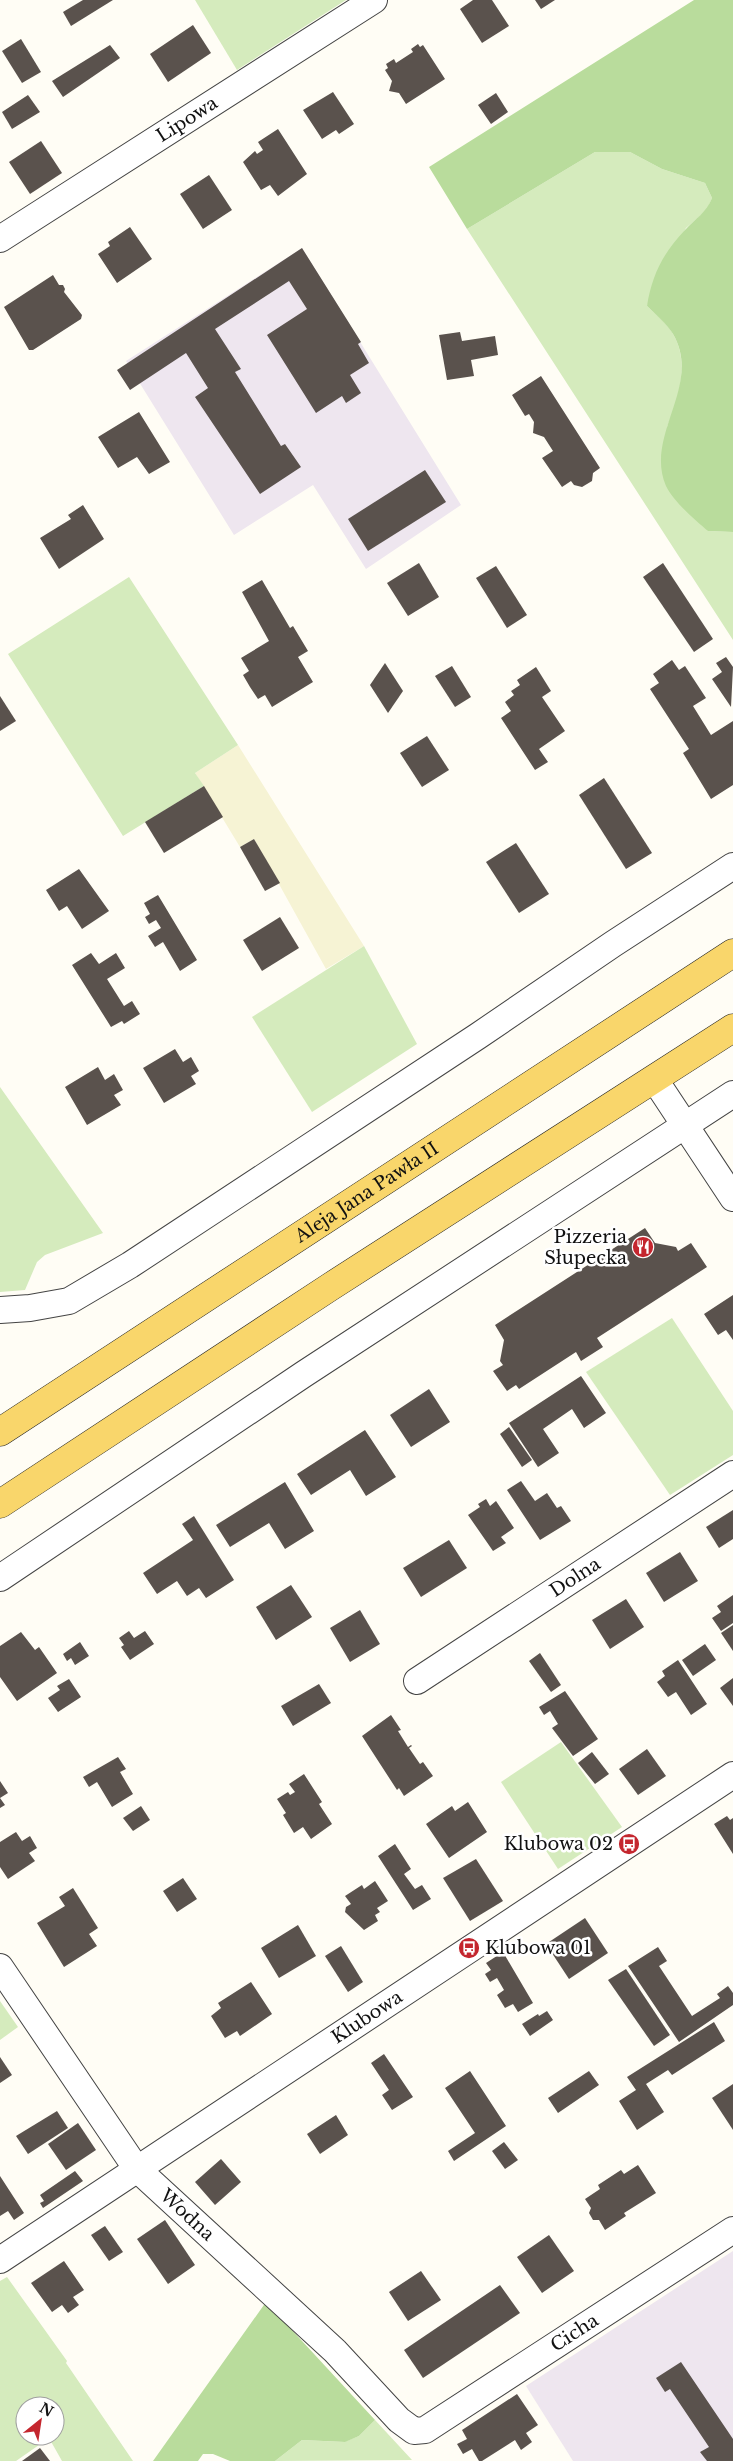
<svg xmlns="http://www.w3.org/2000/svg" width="733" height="2461" viewBox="0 0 733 2461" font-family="'Libre Baskerville',serif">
  <rect width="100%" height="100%" fill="#fffdf5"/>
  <g fill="#eee6ef">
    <path d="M302 248 461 505 366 569 313 485 234 535 126 361Z"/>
    <path d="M733 2251V2461H573L526 2386Z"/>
  </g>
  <path fill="#f6f3d4" d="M238 745 364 946 326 969 254 839 240 847 195 773Z"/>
  <g fill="#d5ebbd" fill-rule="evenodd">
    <path d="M195 0H346L237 70Z"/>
    <path d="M595 152H630L662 169 705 183 712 198 707 210 686 228 647 306C655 314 668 324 673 334 690 363 679 398 667 427L708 531 733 532V640L467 229Z"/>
    <path d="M129 577 238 745 195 773 204 786 123 836 8 654Z"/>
    <path d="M364 946 417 1044 312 1112 252 1017Z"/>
    <path d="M0 1087 103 1233 45 1255 37 1262 25 1290 0 1292Z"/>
    <path d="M672 1318 733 1411V1455L670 1495 586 1372Z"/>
    <path d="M561 1742 622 1827 558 1869 501 1782Z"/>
    <path d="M0 2001 18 2027 0 2040Z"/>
    <path d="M7 2277 67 2361 66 2363 133 2461H62L49 2438 16 2461H0V2281ZM25 2406H55V2436H25Z"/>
    <path d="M375 2420 412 2460 275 2461 302 2440 344 2442 359 2436Z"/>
  </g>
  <g fill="#b9dc9c">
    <path d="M694 0H733V532L708 531C695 520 673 501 666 486 644 435 703 386 673 334 667 324 655 314 647 306 652 275 663 253 685 230 696 218 706 213 712 198L705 183 662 169 630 152H595L467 229 429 167Z"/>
    <path d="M266 2302 375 2420 359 2436 345 2442 302 2440 275 2461H230L213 2454H203L198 2461H153Z"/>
  </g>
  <g fill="#5a524d">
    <path d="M83 0H113L71 26 63 12Z"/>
    <path d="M473 0H492L509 26 482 43 460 9Z"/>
    <path d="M535 0H555L541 9Z"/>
    <path d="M193 25 211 53 168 82 150 54Z"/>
    <path d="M21 39 41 72 22 83 2 51Z"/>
    <path d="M418 44 420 47 423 45 445 79 406 104 399 93 389 91 392 81 385 70 388 68 386 64 394 59 396 63 413 52 411 49Z"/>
    <path d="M110 45 120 58 63 97 52 81Z"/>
    <path d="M333 92 354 124 339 134 336 130 322 139 303 110Z"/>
    <path d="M496 93 508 112 491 124 478 105Z"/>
    <path d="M28 95 40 112 12 129 2 112Z"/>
    <path d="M278 129 307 174 278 196 270 185 261 190 243 162 255 151 257 154 263 150 258 142Z"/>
    <path d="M41 141 62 173 30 194 9 162Z"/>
    <path d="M209 175 232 210 203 229 180 194Z"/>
    <path d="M130 227 152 259 117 283 98 254 110 246 108 242Z"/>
    <path d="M302 248 361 342 358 344 369 363 350 375 361 393 346 403 342 396 316 413 267 335 307 309 289 281 215 329 241 369 235 372 281 446 285 444 301 467 260 494 195 397 208 388 186 353 130 390 117 370Z"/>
    <path d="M53 275 59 285H63L65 289 64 292 82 315 81 319 33 350H29L4 307Z"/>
    <path d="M460 332 462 341 495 336 498 355 471 360 474 376 447 380 439 335Z"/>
    <path d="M541 376 600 468 593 473 592 481 582 487 574 485 571 481 562 487 542 458 553 451 544 437 533 433 534 422 529 414 525 416 512 395Z"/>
    <path d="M139 412 170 462 149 474 137 457 118 468 98 437Z"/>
    <path d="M425 470 446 502 368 551 348 519Z"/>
    <path d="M83 505 104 539 59 569 40 538 71 519 68 515Z"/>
    <path d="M419 563 439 597 408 616 387 583Z"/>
    <path d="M663 563 713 639 694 652 643 577Z"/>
    <path d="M496 566 527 615 507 628 476 578Z"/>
    <path d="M262 580 290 628 293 626 308 651 298 657 313 682 272 707 265 695 258 699 250 687 243 675 249 671 241 658 269 641 242 592Z"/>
    <path d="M726 657 733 667 731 707 712 679 722 672 716 663Z"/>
    <path d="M672 660 679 670 685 666 706 698 693 706 711 735 733 721V785L711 799 683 753 689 749 650 689 659 683 653 674Z"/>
    <path d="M385 663 403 691 388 713 370 685Z"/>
    <path d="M452 666 471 697 455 707 435 676Z"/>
    <path d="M536 667 551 691 542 697 565 731 539 749 548 762 535 770 501 718 511 711 505 702 514 695 511 691 520 685 517 680Z"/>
    <path d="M0 696 16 721 0 731Z"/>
    <path d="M427 736 449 770 422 787 400 753Z"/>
    <path d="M604 778 652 853 626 869 579 795Z"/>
    <path d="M204 786 223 817 164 853 145 822Z"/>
    <path d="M254 839 280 883 265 891 240 847Z"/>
    <path d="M516 843 549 894 519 913 486 862Z"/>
    <path d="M79 869 109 911 82 929 67 906 59 911 46 890Z"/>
    <path d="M158 895 197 960 180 971 163 942 155 947 148 936 161 928 156 920 149 924 145 917 150 914 144 903Z"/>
    <path d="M280 917 299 948 262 971 243 940Z"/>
    <path d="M91 953 99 964 116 953 125 968 107 979 124 1006 132 1001 140 1014 124 1024 122 1021 111 1027 72 965Z"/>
    <path d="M175 1049 183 1062 191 1057 199 1071 191 1076 196 1084 164 1103 143 1068Z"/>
    <path d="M98 1067 105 1080 114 1074 123 1090 114 1095 121 1105 87 1125 65 1087Z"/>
    <path d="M645 1228 655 1243 676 1247 678 1251 691 1243 707 1267 597 1338 603 1347 581 1361 576 1352 519 1389 516 1385 507 1391 493 1371 503 1365 500 1361 504 1340 495 1325Z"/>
    <path d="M733 1295V1340L726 1330 718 1335 704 1314Z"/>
    <path d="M581 1376 606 1413 584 1428 572 1409 543 1429 559 1453 538 1467 509 1423Z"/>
    <path d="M429 1389 450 1422 411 1447 390 1415Z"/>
    <path d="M509 1427 532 1460 522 1467 500 1434Z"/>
    <path d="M365 1430 396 1477 366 1496 350 1470 311 1495 297 1474Z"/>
    <path d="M521 1481 535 1501 547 1493 557 1508 561 1506 571 1521 540 1540 507 1490Z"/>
    <path d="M285 1482 314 1531 285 1549 269 1523 230 1547 216 1525Z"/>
    <path d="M486 1499 490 1506 496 1501 514 1528 501 1537 506 1543 493 1551 468 1515 480 1507 478 1504Z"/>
    <path d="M733 1510V1539L719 1548 706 1527Z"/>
    <path d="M194 1516 234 1580 206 1598 199 1588 187 1596 177 1581 157 1594 143 1573 193 1540 182 1524Z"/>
    <path d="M449 1540 467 1568 421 1597 403 1568Z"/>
    <path d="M680 1552 698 1581 664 1602 646 1573Z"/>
    <path d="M291 1585 312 1617 276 1640 256 1607Z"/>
    <path d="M733 1595V1623L721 1631 712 1618 721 1612 717 1606Z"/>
    <path d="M626 1599 644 1627 610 1649 592 1620Z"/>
    <path d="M360 1610 380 1644 350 1662 330 1628Z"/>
    <path d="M733 1625V1651L721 1633Z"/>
    <path d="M129 1631 134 1638 145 1631 154 1644 130 1660 121 1647 124 1645 119 1638Z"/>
    <path d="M21 1632 35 1650 39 1647 57 1673 17 1701 0 1677V1646Z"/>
    <path d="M80 1642 89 1656 75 1665 71 1658 67 1661 63 1654Z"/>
    <path d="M705 1644 716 1660 693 1676 682 1660Z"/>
    <path d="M540 1653 561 1685 551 1692 529 1661Z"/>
    <path d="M678 1660 707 1704 691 1715 676 1692 668 1697 657 1682 665 1676 662 1671Z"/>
    <path d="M733 1678V1706L720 1688Z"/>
    <path d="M69 1679 81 1697 58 1712 48 1698 60 1690 57 1686Z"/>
    <path d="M319 1684 331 1703 293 1726 281 1706Z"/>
    <path d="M565 1691 598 1739 573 1756 552 1728 558 1724 550 1711 544 1715 539 1707Z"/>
    <path d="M391 1715 401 1730 398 1731 408 1747 411 1745 412 1746 409 1748 420 1764 423 1762 433 1776 404 1796 399 1788 397 1790 362 1736Z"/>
    <path d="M647 1749 666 1776 638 1795 619 1769Z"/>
    <path d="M592 1752 609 1774 595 1784 578 1763Z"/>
    <path d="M118 1757 126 1769 120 1772 133 1794 112 1807 97 1782 89 1787 83 1777Z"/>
    <path d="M304 1774 322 1802 319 1804 332 1824 311 1839 303 1827 294 1833 283 1815 286 1813 277 1799 288 1792 290 1795 295 1792 289 1784Z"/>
    <path d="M0 1781 8 1793 0 1798 5 1805 0 1808Z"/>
    <path d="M468 1802 487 1832 449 1858 426 1824 452 1806 455 1811Z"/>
    <path d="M141 1806 150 1820 133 1831 123 1818Z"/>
    <path d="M727 1816 730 1820 733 1818V1854L714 1824Z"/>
    <path d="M16 1832 22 1841 30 1836 37 1848 29 1853 35 1861 8 1879 0 1867V1842Z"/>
    <path d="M395 1844 411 1869 404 1874 415 1889 422 1885 431 1899 413 1910 378 1856Z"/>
    <path d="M476 1859 503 1901 470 1921 443 1878Z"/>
    <path d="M183 1878 197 1899 177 1912 163 1891Z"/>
    <path d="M375 1881 388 1901 377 1908 380 1912 375 1915 378 1921 364 1930 345 1912 346 1907 351 1904 345 1896 362 1885 364 1889Z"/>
    <path d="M73 1888 98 1928 89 1934 97 1946 64 1967 37 1923 65 1906 59 1897Z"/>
    <path d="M585 1918 608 1953 569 1979 546 1944Z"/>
    <path d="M298 1925 316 1956 279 1978 261 1948Z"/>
    <path d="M341 1946 363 1982 348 1992 325 1956Z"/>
    <path d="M658 1947 667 1961 659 1966 692 2016 720 1998 717 1994 728 1986 733 1993V2005L679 2042 628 1966Z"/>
    <path d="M503 1952 533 2003 518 2012 513 2004 505 2008 497 1995 504 1990 497 1978 490 1982 485 1974 491 1970 486 1963Z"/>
    <path d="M626 1969 670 2035 654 2046 608 1980Z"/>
    <path d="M251 1982 272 2014 240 2036 237 2031 225 2038 211 2016 221 2008 218 2003Z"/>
    <path d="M547 2011 553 2020 530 2036 522 2024 538 2014 539 2016Z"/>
    <path d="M714 2022 725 2041 672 2075 668 2070 646 2084 664 2112 637 2130 619 2101 636 2090 627 2077Z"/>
    <path d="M384 2054 413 2097 392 2110 382 2095 389 2090 371 2063Z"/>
    <path d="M0 2057 12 2075 0 2083Z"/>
    <path d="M470 2071 506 2126 454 2161 448 2151 475 2133 445 2088Z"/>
    <path d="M589 2071 599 2085 558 2113 548 2098Z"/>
    <path d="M733 2084V2130L712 2098Z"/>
    <path d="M57 2111 68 2128 28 2154 16 2136Z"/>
    <path d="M336 2115 348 2135 320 2154 307 2134Z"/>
    <path d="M78 2123 96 2150 66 2170 48 2144Z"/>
    <path d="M504 2142 518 2160 505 2169 492 2151Z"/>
    <path d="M221 2159 241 2182 215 2205 195 2182Z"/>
    <path d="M638 2165 656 2193 624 2213 626 2216 605 2230 599 2220H593L589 2213 591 2208 585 2199 600 2189 598 2185 621 2170 624 2174Z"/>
    <path d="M75 2171 83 2181 43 2208 40 2203 44 2201 40 2195Z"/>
    <path d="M0 2176 24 2213 14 2220 8 2211 0 2216Z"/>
    <path d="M165 2220 195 2265 168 2284 137 2239Z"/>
    <path d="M105 2226 123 2252 109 2261 91 2235Z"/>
    <path d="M549 2235 574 2271 542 2293 517 2257Z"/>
    <path d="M64 2261 84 2290 73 2297 79 2305 68 2313 62 2305 52 2312 31 2283Z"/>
    <path d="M421 2271 441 2300 408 2321 389 2292Z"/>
    <path d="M500 2285 520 2313 423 2378 404 2350Z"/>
    <path d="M681 2362 733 2439V2461H707L700 2452 709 2447 670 2389 665 2392 656 2378Z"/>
    <path d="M517 2394 538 2425 526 2433 532 2442 521 2450 515 2440 482 2461H479L472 2449 463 2454 457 2444 467 2439 462 2430Z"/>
    <path d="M40 2448 50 2461H22Z"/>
  </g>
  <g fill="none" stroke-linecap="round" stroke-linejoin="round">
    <g stroke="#444" stroke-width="28">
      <g id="minor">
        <path id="s1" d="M0 239 374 0"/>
        <path d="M655 1080 733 1198"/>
        <path d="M0 1310 30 1308 69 1301 130 1265 478 1036 613 944 733 866"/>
        <path d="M0 1578 304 1374 733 1094"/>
        <path id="s2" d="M417 1681 733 1474"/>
        <path id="s3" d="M0 1967 136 2168 335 2351 399 2420 414 2431 425 2430 733 2230"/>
        <path id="s4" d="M0 2260 733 1775"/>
      </g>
    </g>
    <g stroke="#222" stroke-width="29">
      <g id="major">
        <path id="s5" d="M0 1432 733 953"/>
        <path d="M0 1504 330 1287 733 1028"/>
      </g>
    </g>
    <use href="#minor" stroke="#fff" stroke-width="26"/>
    <use href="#major" stroke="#f9d66b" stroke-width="28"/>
  </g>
  <defs>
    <g id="restaurant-disc" transform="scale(1.125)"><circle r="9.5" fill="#c4262e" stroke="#fff"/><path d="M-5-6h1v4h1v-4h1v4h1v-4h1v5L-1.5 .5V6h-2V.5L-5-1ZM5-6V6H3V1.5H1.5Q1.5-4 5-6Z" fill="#fff"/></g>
    <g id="bus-disc" transform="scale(1.125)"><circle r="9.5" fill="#c4262e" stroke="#fff"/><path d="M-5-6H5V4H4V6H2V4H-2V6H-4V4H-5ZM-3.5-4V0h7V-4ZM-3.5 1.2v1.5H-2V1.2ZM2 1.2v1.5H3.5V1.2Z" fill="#fff"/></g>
  </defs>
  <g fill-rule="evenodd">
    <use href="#restaurant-disc" x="643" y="1247"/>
    <use href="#bus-disc" x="629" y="1844"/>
    <use href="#bus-disc" x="469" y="1948"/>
  </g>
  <g text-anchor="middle" stroke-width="5" stroke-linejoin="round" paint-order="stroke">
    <g font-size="18" fill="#111" stroke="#fff">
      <text dy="6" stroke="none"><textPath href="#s1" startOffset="222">Lipowa</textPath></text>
      <text dy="6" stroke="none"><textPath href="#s5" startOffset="438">Aleja Jana Pawła II</textPath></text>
      <text dy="6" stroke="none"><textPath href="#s2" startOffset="189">Dolna</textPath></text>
      <text dy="6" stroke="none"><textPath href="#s4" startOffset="440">Klubowa</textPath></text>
      <text dy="6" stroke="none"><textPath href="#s3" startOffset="312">Wodna</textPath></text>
      <text dy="6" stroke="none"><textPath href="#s3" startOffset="815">Cicha</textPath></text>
    </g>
    <g font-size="18" fill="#111" stroke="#fff" text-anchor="end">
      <text x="627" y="1243">Pizzeria<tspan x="627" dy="21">Słupecka</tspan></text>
      <text x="613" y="1850">Klubowa 02</text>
      <text x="485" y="1954" text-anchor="start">Klubowa 01</text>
    </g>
  </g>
  <g transform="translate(40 2421) rotate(30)"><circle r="24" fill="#ffffff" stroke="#a0a0a0"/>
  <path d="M0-4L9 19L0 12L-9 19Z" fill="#c4262e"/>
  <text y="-8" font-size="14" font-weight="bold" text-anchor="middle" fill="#111111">N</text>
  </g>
</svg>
